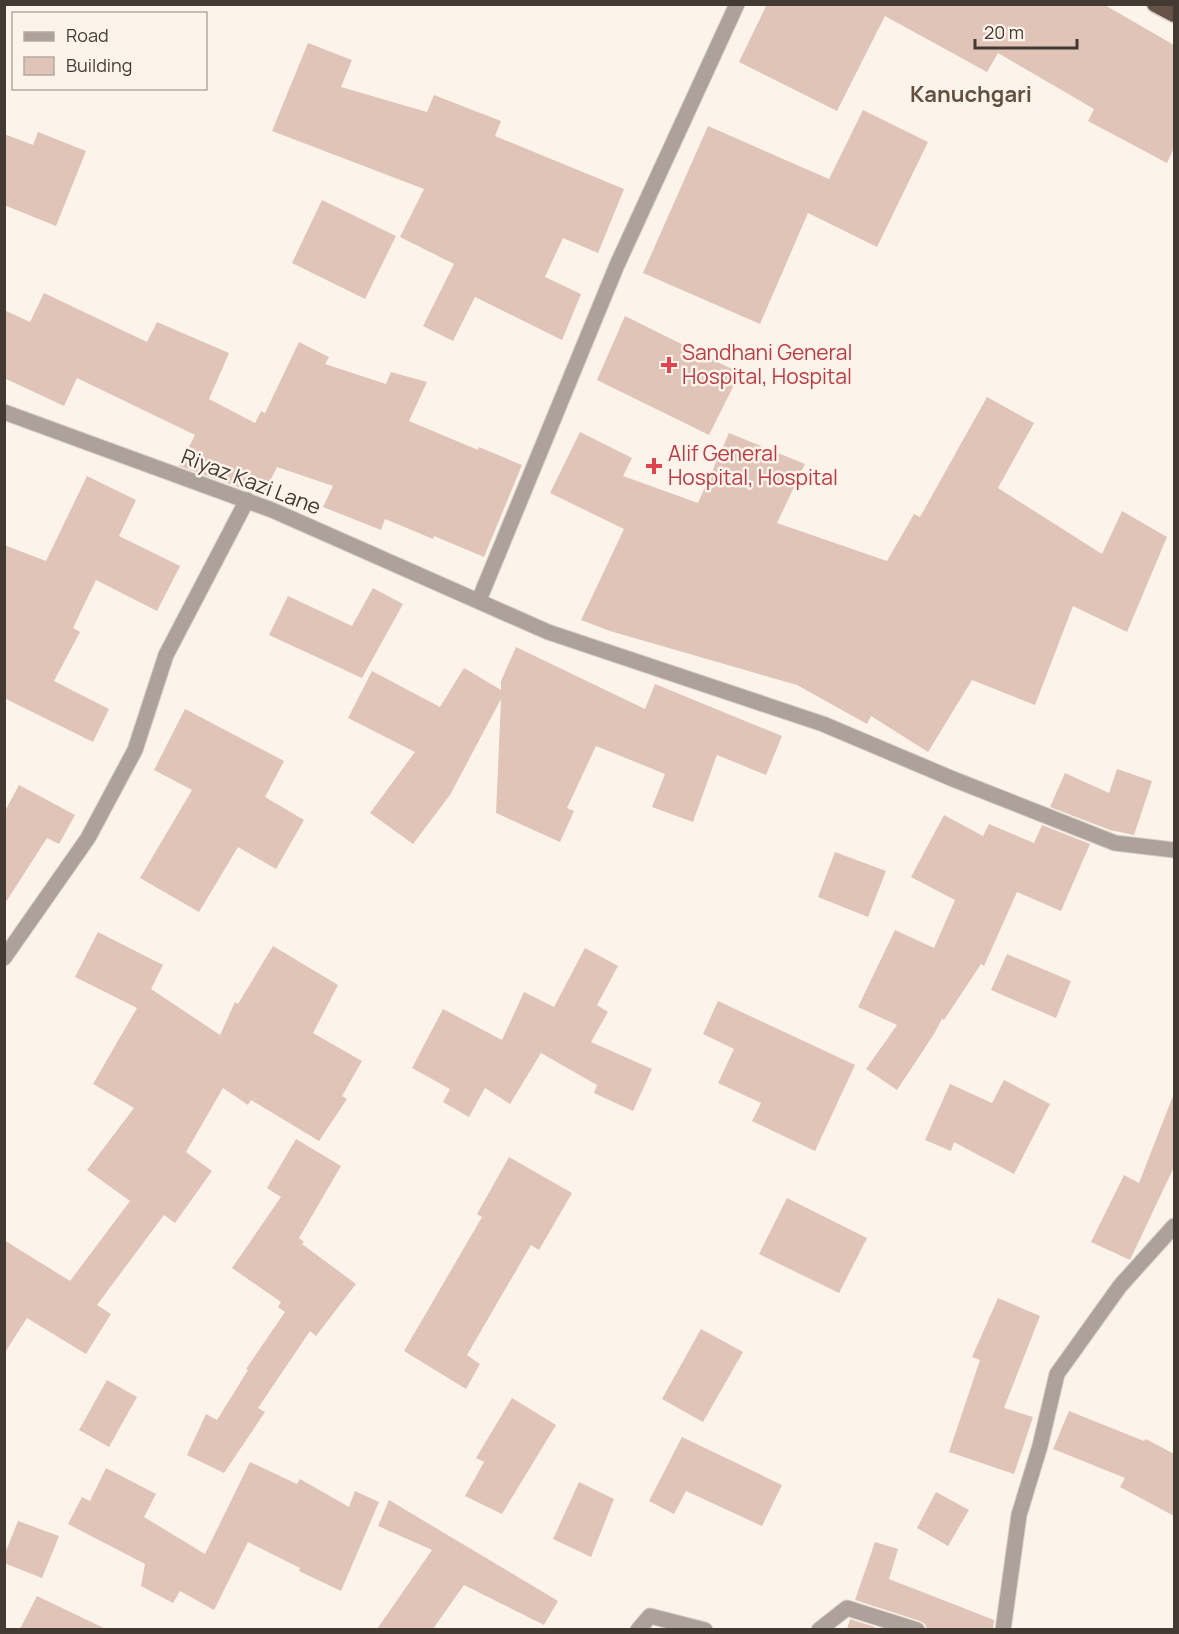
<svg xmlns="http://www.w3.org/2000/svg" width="1179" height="1634" viewBox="0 0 1179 1634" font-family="Manrope,sans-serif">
  <rect width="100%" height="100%" fill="#fcf4eb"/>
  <g fill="#e0c4b8">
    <path d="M767 4H1103L1174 45V148L1167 163 1088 121 1094 109 998 53 987 72 885 16 837 111 739 62Z"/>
    <path d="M308 43 352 60 341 87 427 112 434 95 501 121 495 136 624 189 598 253 563 238 545 277 581 294 562 340 475 297 453 341 423 326 454 264 400 237 424 189 272 131Z"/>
    <path d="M863 110 928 142 877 247 808 213 760 324 643 273 708 126 829 179Z"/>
    <path d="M38 132 86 151 56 226 4 205V134L33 145Z"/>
    <path d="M322 200 396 236 365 299 292 263Z"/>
    <path d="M44 293 147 342 157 322 229 353 209 399 255 423 261 411 265 413 299 342 329 357 325 364 386 384 391 372 427 382 409 421 478 450 479 447 522 465 484 557 434 536 433 539 385 519 381 530 323 507 333 486 277 467 263 496 179 466 195 435 77 378 64 406 4 378V310L30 322Z"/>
    <path d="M625 316 740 373 709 435 597 380Z"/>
    <path d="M987 397 1034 423 998 488 1102 554 1122 511 1167 537 1127 632 1073 606 1035 705 972 680 928 752 871 716 867 724 797 685 610 631 581 620 624 529 550 493 580 432 632 458 623 476 698 503 729 433 805 464 777 523 887 561 914 514 920 517Z"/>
    <path d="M87 476 136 500 119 536 180 566 157 611 96 580 73 628 80 632 54 681 109 709 93 742 4 698V545L46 561Z"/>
    <path d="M373 588 403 604 362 678 269 635 288 596 352 626Z"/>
    <path d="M516 647 645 709 655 684 782 736 766 775 717 755 693 822 652 807 665 774 596 746 567 808 574 811 560 842 496 813 501 699 450 795 413 844 370 813 415 752 348 718 372 671 440 707 464 668 501 690V681Z"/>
    <path d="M185 709 284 761 265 797 304 820 276 869 238 847 199 912 140 878 192 790 154 770Z"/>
    <path d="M1117 769 1152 781 1134 835 1110 830 1050 807 1065 773 1109 793Z"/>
    <path d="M19 785 75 815 59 844 47 838 4 905V813Z"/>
    <path d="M944 815 983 836 989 824 1034 843 1042 825 1090 844 1061 911 1017 892 984 966 981 964 944 1020 942 1019 934 1034 897 1090 866 1069 897 1025 858 1007 895 930 934 948 955 900 911 877Z"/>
    <path d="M835 852 886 871 868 917 818 897Z"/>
    <path d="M98 932 163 965 151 989 220 1035 235 1002 238 1004 273 946 338 985 313 1033 362 1061 342 1096 347 1099 319 1141 251 1100 248 1105 223 1088 186 1152 212 1171 175 1223 164 1215 97 1305 111 1314 86 1354 27 1318 4 1354V1240L70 1281 130 1201 87 1170 134 1108 93 1084 137 1008 75 977Z"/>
    <path d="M585 948 618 966 597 1005 608 1012 591 1042 652 1069 633 1111 594 1093 597 1085 541 1053 510 1104 485 1088 469 1117 443 1102 450 1089 412 1068 443 1009 502 1040 524 992 554 1007Z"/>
    <path d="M1007 954 1071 981 1056 1018 991 990Z"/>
    <path d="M718 1001 855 1065 815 1151 752 1121 761 1103 718 1083 734 1049 703 1034Z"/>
    <path d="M1004 1080 1050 1104 1014 1174 954 1142 951 1151 925 1140 950 1084 992 1103Z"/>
    <path d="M1173 1096 1174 1167 1130 1260 1091 1242 1124 1175 1139 1183Z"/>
    <path d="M296 1139 341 1166 299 1238 304 1242 302 1244 356 1284 316 1336 310 1331 258 1408 265 1412 224 1473 187 1455 206 1414 217 1420 248 1370 246 1369 285 1312 278 1307 281 1302 232 1268 281 1197 267 1188Z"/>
    <path d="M509 1157 572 1193 539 1250 531 1245 467 1355 480 1364 466 1389 404 1351 482 1217 477 1214Z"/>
    <path d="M787 1198 867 1238 839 1293 759 1254Z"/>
    <path d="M998 1298 1040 1316 1004 1408 1033 1417 1014 1474 949 1452 980 1360 972 1357Z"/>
    <path d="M701 1329 743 1352 703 1422 662 1399Z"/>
    <path d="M107 1380 137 1397 109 1447 79 1430Z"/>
    <path d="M512 1398 556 1425 502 1514 465 1496 484 1462 476 1458Z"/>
    <path d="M1069 1411 1144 1441 1146 1439 1174 1454V1516L1120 1487 1125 1478 1053 1449Z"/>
    <path d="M682 1437 782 1485 762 1526 686 1491 674 1514 649 1501Z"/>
    <path d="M250 1462 297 1484 300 1479 349 1507 355 1491 379 1502 341 1591 299 1571 300 1568 248 1542 214 1610 180 1591 173 1603 141 1586 145 1564 68 1524 82 1497 90 1501 106 1468 156 1494 144 1517 205 1554Z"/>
    <path d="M579 1482 614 1499 591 1557 553 1539Z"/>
    <path d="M936 1492 969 1510 948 1546 917 1528Z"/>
    <path d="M389 1500 558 1601 544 1625 464 1585 433 1629H377L432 1550 378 1526Z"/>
    <path d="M18 1521 59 1536 42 1578 4 1563V1556Z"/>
    <path d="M875 1542 898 1549 889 1579 994 1620 993 1629H927L925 1624 920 1621 855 1600Z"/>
    <path d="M37 1596 106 1629H20Z"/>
    <path d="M850 1619 875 1627 874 1629H847Z"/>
  </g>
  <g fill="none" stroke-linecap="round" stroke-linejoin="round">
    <g stroke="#d7cfc6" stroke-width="17">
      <g id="minor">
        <path d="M479 600 617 265 737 4"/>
        <path d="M4 958 88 838 135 750 166 655 247 500"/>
        <path d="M638 1630 650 1616 705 1630"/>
        <path d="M819 1630 847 1608 917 1630"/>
        <path d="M1003 1630 1019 1515 1040 1446 1057 1374 1120 1286 1174 1226"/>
      </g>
    </g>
    <g stroke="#d7cfc6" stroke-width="17">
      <path id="tertiary" d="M4 412 272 510 548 632 823 724 953 779 1115 843 1174 850"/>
    </g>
    <g stroke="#d7cfc6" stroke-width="19">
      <path id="trunk" d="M1155 4 1174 14"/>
    </g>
    <use href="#minor" stroke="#ada29b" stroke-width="15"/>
    <use href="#tertiary" stroke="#ada29b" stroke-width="15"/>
    <use href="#trunk" stroke="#665246" stroke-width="16"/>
  </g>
  <g fill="#e0444e" stroke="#fcf4eb" stroke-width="2">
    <path d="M666 356h6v6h6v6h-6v6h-6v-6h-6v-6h6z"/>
    <path d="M651 457h6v6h6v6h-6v6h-6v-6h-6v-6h6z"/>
  </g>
  <g text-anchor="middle" stroke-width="5" stroke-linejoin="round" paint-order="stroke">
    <g font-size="21" fill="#be3a42" stroke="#fcf4eb" text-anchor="start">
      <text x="682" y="360">Sandhani General<tspan x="682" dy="24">Hospital, Hospital</tspan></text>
      <text x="668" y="461">Alif General<tspan x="668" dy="24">Hospital, Hospital</tspan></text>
    </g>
    <g font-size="21" fill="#433b33" stroke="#fcf4eb">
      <text transform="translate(251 482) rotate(21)" y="7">Riyaz Kazi Lane</text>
    </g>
    <g font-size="22" font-weight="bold" fill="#61503e" stroke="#fcf4eb">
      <text x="971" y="102">Kanuchgari</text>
    </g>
  </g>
  <rect width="1179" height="1634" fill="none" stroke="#433b33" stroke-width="12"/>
  <rect x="12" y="12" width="195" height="78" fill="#fcf4eb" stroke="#b2aaa1" stroke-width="1.5"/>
  <rect x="24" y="32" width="30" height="9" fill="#ada29b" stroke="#b2aaa1" stroke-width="1.5"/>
  <text x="66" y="42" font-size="18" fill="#433b33">Road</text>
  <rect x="24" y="57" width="30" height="18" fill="#e0c4b8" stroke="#b2aaa1" stroke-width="1.5"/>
  <text x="66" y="72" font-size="18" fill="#433b33">Building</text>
  <path d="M975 39v9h102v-9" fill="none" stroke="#433b33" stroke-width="3"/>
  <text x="984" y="39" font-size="18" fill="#433b33" stroke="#fcf4eb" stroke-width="4.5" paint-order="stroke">20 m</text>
</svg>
